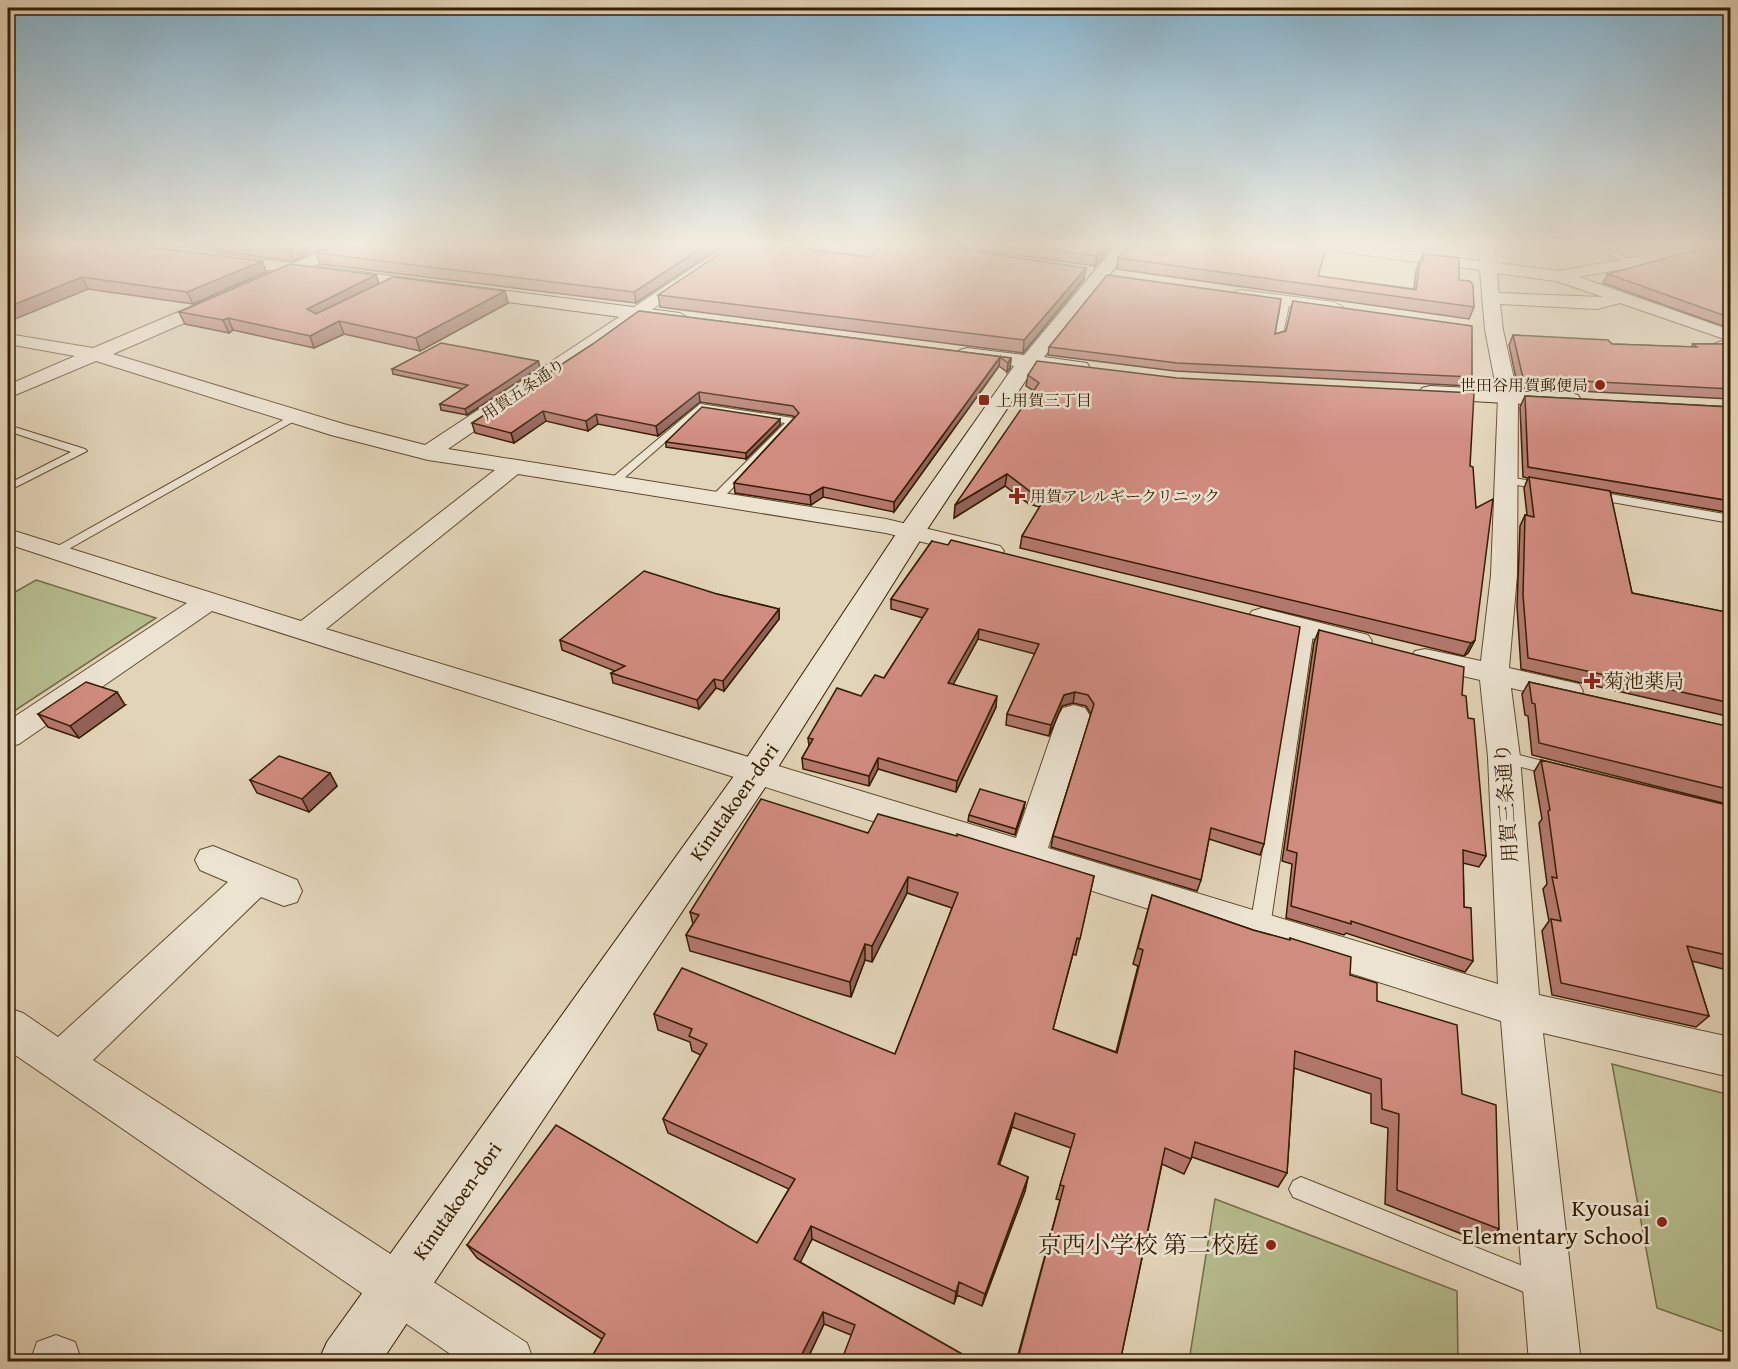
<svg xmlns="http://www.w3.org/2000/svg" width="1738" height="1369" viewBox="0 0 1738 1369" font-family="'Gentium Book Plus','Noto Serif JP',serif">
  <rect width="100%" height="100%" fill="#e2d4b8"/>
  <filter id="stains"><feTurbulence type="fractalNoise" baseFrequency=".00333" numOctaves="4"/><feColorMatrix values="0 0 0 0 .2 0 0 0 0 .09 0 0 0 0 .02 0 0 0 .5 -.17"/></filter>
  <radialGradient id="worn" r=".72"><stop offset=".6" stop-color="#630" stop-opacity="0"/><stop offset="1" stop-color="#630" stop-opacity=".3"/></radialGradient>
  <g fill="#b5bc8e" stroke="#756c47" stroke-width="1.5">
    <path d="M36 580 156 618 8 715V596Z"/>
    <path d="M1612 1064 1730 1095V1334L1657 1308Z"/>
    <path d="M1215 1199 1457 1291 1458 1361H1189Z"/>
  </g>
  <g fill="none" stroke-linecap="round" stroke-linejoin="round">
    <g stroke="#604b2e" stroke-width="2">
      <g id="lane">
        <path d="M1588 245H1599L1639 263 1632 265Z"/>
        <path d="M1286 298 1290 301 1282 338 1274 340 1282 301Z"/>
        <path d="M1730 338V344L1705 352 1700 349Z"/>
        <path d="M700 404 793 418 798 421 718 503 714 504 708 500 785 423 702 410 615 486H607V482Z"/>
        <path d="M294 414 303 416 60 554H50L49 551Z"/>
        <path d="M8 425 85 449 87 451 8 491V484L71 452 8 431Z"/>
        <path d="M1507 477 1546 483 1552 487 1546 491 1503 482V478Z"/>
        <path d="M1593 491 1730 515V523L1589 498V492Z"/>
        <path d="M1307 624 1314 628 1270 927 1267 933 1260 935 1253 933 1250 927 1300 628Z"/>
        <path d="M1504 751 1562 766 1564 770 1562 774 1556 776 1498 761 1496 757 1498 753Z"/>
        <path d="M1301 1177 1550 1277 1554 1286 1550 1295 1541 1299 1293 1197 1289 1189 1293 1181Z"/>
      </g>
    </g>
    <g stroke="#604b2e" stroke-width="2">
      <g id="street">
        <path d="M337 245H358L273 285 267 286 259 281 261 277Z"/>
        <path d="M728 245H746L448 449 886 519 1000 546 1004 551 1000 556 991 559 886 533 518 474 326 629 1016 838 1058 716 1063 708 1074 705 1085 708 1090 716 1048 848 1498 984 1488 757 1480 680 1415 665 1410 658 1415 651 1425 649 1481 661 1491 575 1498 397 1485 330 1480 270 1327 250 1319 245H1362L1480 261 1478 245H1494L1496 263 1559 271 1701 245H1730V248L1726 250 1579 277 1730 330V341L1620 303 1597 309 1500 304 1503 330 1518 397 1517 575 1509 668 1579 684 1583 691 1579 698 1568 701 1511 688 1520 757 1539 995 1730 1037V1077L1543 1033 1581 1362H1529L1501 1021 212 611 19 744 8 747V721L187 603 8 544V529L301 621 495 470 428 460 331 435 96 361 8 398V385L75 356 8 344V334L93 348 214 297H226L229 301 226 305 113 354 347 425 425 445ZM1497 273 1556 281 1603 297 1499 293Z"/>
        <path d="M1242 290 1334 302 1343 307 1334 312 1236 299 1233 295 1236 291Z"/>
        <path d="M1262 608 1368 635 1372 641 1368 647 1358 650 1252 623 1248 617 1252 611Z"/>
        <path d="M213 846 297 880 302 891 297 902 284 906 261 897 93 1060 527 1343 534 1362H462L8 1050V1008L23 1013 58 1037 228 882 200 870 195 860 200 850Z"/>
        <path d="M56 1335 75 1342 82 1362H30L37 1342Z"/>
      </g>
    </g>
    <g stroke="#351d00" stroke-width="2">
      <g id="secondary">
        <path d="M1116 245H1133L1044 357 1087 363 1090 368 1087 373 1079 374 1035 369 1028 377 926 531 770 780 381 1362H318L327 1342 744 762 898 531 1014 366 960 358 957 354 960 350 967 348 1024 355Z"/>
        <path d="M220 254 680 313 690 319 680 325 214 263 211 259 214 255Z"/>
        <path d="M1430 386 1570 393 1578 395 1581 400 1578 405 1570 407 1422 398 1419 393 1422 388Z"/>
      </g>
    </g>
    <use href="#lane" fill="#ece3d1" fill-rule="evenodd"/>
    <use href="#street" fill="#ece3d1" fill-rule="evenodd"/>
    <use href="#secondary" fill="#ece3d1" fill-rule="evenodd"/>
  </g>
  <g fill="#b4786e" stroke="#351d00" stroke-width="1.5">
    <path d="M8 245 262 261 266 272 193 304 88 289Z"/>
    <path d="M168 245H331L294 261Z"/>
    <path d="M335 245H724L636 303 320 264 316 253Z"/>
    <path d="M733 245H783L782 246 869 257 1084 279 1023 353 660 307 658 295Z"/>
    <path d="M944 245H1113L1095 266Z"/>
    <path d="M1731 245V329L1603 283 1608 274Z"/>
    <path d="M1423 254 1459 280 1474 307 1469 319 1117 269 1118 258 1318 276 1414 289 1416 271Z"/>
    <path d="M376 275 379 284 508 303 420 351 344 334 314 348 233 330 229 333 185 324 179 312Z"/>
    <path d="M1293 301 1472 377 1469 386 1175 371 1048 355 1049 347 1275 334 1286 331Z"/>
    <path d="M639 311 1011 358 1010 368 1007 372 999 366 894 512 823 497 811 505 735 493 734 483 795 417 793 416 700 402 658 436 598 424 588 431 546 421 514 443 475 433 472 423 593 344Z"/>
    <path d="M1513 335 1612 344 1691 347 1693 344H1731V399L1518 388 1509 345Z"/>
    <path d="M538 361 540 367 467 415 441 410 440 404 463 389 393 374 392 369Z"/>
    <path d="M1028 375 1470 466 1475 640 1468 653 1464 656 1020 548 1022 536 1040 507 1029 504 1005 486 954 518 1034 391 1026 386Z"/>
    <path d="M1525 396 1731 407V513L1610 492 1632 593 1731 613V717L1521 669 1517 606 1520 526 1525 515H1527L1524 488 1528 478 1523 477 1520 407Z"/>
    <path d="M780 425 746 459 666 447V442Z"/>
    <path d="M932 541 1264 844 1260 855 1209 839 1201 880 1197 891 1051 847 1053 836 1091 714 1086 706 1073 703 1062 706 1049 736 1006 725 1007 714 1035 654 978 639 953 684 996 707 956 792 878 769 869 786 803 769 802 758 809 746 808 738 884 678 923 618 891 609V599Z"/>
    <path d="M717 594 779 609V619L724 691 716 688 699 709 613 683 611 673 615 671 562 650 560 640Z"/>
    <path d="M1319 630 1462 695 1486 856 1479 867 1463 863 1464 907 1473 961 1465 972 1346 933 1344 935 1286 918 1292 864 1282 861 1314 642Z"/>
    <path d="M1529 682 1731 727V805L1532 755 1528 716 1525 715 1522 694Z"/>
    <path d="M125 705 79 738 48 727 38 714Z"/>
    <path d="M1541 760 1731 806V971L1692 961 1709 1016 1696 1027 1552 995 1542 931 1549 921 1543 889 1547 884 1539 823 1542 819 1534 772Z"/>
    <path d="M330 773 337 786 309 812 257 793 250 780Z"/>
    <path d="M1025 802 1024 808 1015 835 968 821 969 815Z"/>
    <path d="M868 833 1094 876 1076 955 1073 954 1053 1029 1116 1052 1138 966 1133 964 1152 895 1253 930 1289 940 1290 938 1350 975 1377 1001 1462 1094 1499 1229 1485 1243 1385 1204 1388 1128 1371 1123V1094L1294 1068 1287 1173 1278 1187 1192 1157 1184 1174 1162 1164 1120 1362H1016L1060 1200 1056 1199 1071 1148 1012 1127 999 1165 1028 1177 1025 1191 982 1306 957 1295 954 1304 812 1239 800 1262 962 1354 851 1335 824 1324 806 1362H589L602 1339 477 1258 467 1245 757 1243 789 1189 668 1133 663 1119 701 1055 692 1051 690 1042 658 1030 654 1014 895 1054 952 908 907 893 872 962 865 960 851 997 690 951 686 935 693 924 690 912Z"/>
  </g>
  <g fill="#92625a" stroke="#351d00" stroke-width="1.5">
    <path d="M301 245H331L294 261 290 250Z"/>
    <path d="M706 245H724L636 303 634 292Z"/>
    <path d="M1106 245H1113L1095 266 1097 256Z"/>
    <path d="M262 261 266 272 193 304 187 292Z"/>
    <path d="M1086 268 1084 279 1023 353 1024 340Z"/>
    <path d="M376 275 380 287 312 321 307 309Z"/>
    <path d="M82 277 88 289 8 322V307Z"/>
    <path d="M505 291 508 303 420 351 416 338Z"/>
    <path d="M228 318 233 330 229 333 223 320Z"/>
    <path d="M339 321 344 334 314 348 310 336Z"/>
    <path d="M1000 357 999 366 894 512V502Z"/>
    <path d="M1011 358 1010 368 1007 372 1008 363Z"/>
    <path d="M538 361 540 367 467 415 465 409Z"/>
    <path d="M699 392 700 402 658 436 656 426Z"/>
    <path d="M543 411 546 421 514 443 511 433Z"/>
    <path d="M596 414 598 424 588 431 586 421Z"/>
    <path d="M780 419V425L746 459V453Z"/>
    <path d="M1007 474 1005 486 954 518 955 505Z"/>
    <path d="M823 487V497L811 505 810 495Z"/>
    <path d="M779 609V619L724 691 723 681Z"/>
    <path d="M979 629 978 639 948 694V683Z"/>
    <path d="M1475 640 1468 653 1464 656 1471 643Z"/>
    <path d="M714 679 716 688 699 709 697 700Z"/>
    <path d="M117 692 125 705 79 738 70 726Z"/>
    <path d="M1075 692 1073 703 1062 706 1049 736 1051 725 1064 695Z"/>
    <path d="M997 696 996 707 956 792 957 781Z"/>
    <path d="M878 758V769L869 786V776Z"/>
    <path d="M330 773 337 786 309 812 302 799Z"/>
    <path d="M1025 802 1024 808 1015 835 1016 829Z"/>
    <path d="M908 877 907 893 872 962V946Z"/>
    <path d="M865 944V960L851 997 850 982Z"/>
    <path d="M1015 1113 1012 1127 995 1178 998 1164Z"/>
    <path d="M1028 1177 1025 1191 982 1306 985 1294Z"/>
    <path d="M811 1226 812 1239 796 1271 794 1259Z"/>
    <path d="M959 1282 957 1295 954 1304 956 1292Z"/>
    <path d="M823 1312 824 1324 806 1362H798Z"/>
  </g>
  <g fill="#d18c80" stroke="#351d00" stroke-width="1.5">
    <path d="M8 245H134L262 261 187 292 82 277 8 307Z"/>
    <path d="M251 245H301L290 250Z"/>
    <path d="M335 245H706L634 292 316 253Z"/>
    <path d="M733 245H774L869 257 883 245H931L1086 268 1024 340 658 295Z"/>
    <path d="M1020 245H1106L1097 256Z"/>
    <path d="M1129 245H1327L1318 276 1416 290 1420 261H1423V254L1459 258V280L1470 281 1473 285 1474 307 1118 258Z"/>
    <path d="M1724 245H1731V318L1608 274 1687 252Z"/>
    <path d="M290 264 376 275 307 309 316 314 393 277 505 291 416 338 339 321 310 336 228 318 223 320 179 312Z"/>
    <path d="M1107 275 1281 299 1275 334 1286 331 1293 301 1472 326V377L1177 363 1049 347Z"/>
    <path d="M639 311 1011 358 1008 363 1000 357 894 502 823 487 810 495 734 483 799 413 793 406 699 392 656 426 596 414 586 421 543 411 511 433 472 423 593 344Z"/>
    <path d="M1513 335 1608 340 1612 344 1697 347 1693 344H1731V389L1523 378Z"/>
    <path d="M441 343 538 361 465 409 440 404 468 385 392 369Z"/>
    <path d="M1037 361 1177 378 1474 393 1470 466 1473 467 1476 508 1493 499 1475 640 1471 643 1022 536 1046 496 1031 492 1007 474 955 505 1039 383 1028 375Z"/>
    <path d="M1525 396 1731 407V501L1528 467Z"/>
    <path d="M702 407 780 419 746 453 666 442Z"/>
    <path d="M1529 477 1610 491 1632 593 1731 613V703L1528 658 1523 595 1525 515 1534 517Z"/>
    <path d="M951 540 1300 627 1264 844 1211 828 1201 880 1053 836 1094 704 1088 695 1075 692 1064 695 1051 725 1007 714 1039 644 979 629 948 683 997 696 957 781 878 758 869 776 802 758 813 739 808 738 837 688 861 696 875 675 884 678 928 609 891 599 932 541 948 545Z"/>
    <path d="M644 571 717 594 779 609 723 681 714 679 697 700 611 673 625 666 560 640Z"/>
    <path d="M1319 630 1464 667 1462 695 1466 696 1468 718 1474 719 1486 856 1463 850 1464 907 1471 908 1473 961 1351 921V924L1291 906 1297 853 1287 850Z"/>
    <path d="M86 682 117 692 70 726 38 714Z"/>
    <path d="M1529 682 1731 727V790L1539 743 1535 704 1532 703Z"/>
    <path d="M279 756 330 773 302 799 250 780Z"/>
    <path d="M1541 760 1731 806V956L1687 946 1709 1016 1561 983 1551 919 1561 921 1552 877 1557 878 1548 811 1550 810Z"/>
    <path d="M980 789 1025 802 1016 829 969 815Z"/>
    <path d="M761 799 868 833 878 814 957 836V834L1094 876 1080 939 1077 938 1053 1029 1117 1053 1143 950 1138 948 1152 895 1253 930 1290 940V938L1351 957 1350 975 1377 983V1001L1457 1025 1462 1094 1496 1105 1499 1229 1397 1190 1399 1114 1382 1109 1381 1079 1295 1051 1287 1173 1195 1142 1191 1159 1165 1148 1120 1362H1017L1064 1186 1060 1185 1075 1134 1015 1113 998 1164 1028 1177 985 1294 959 1282 956 1292 811 1226 794 1259 962 1354 959 1362H841L855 1325 823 1312 798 1362H589L605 1334 467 1245 556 1125 757 1243 795 1179 663 1119 707 1044 689 1036 692 1029 654 1014 682 968 895 1054 958 893 908 877 872 946 865 944 850 982 686 935 699 915 690 912Z"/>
  </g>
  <linearGradient id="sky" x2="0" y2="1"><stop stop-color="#87b6d1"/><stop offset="0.56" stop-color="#f2ecdf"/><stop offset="1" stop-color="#f2ecdf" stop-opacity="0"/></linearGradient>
  <rect width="1738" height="437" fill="url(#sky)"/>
  <g fill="#8f2418" stroke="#ece3d1" stroke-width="2">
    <circle cx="1600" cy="385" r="6"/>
    <rect x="978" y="394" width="12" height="12" rx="3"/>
    <path d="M1014 487h6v6h6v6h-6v6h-6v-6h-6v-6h6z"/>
    <path d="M1589 672h6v6h6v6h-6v6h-6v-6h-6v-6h6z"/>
    <circle cx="1662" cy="1222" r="6"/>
    <circle cx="1271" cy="1245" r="6"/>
  </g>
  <g text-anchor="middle" stroke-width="5" stroke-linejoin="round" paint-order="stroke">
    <g font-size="16" fill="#351d00" stroke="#ece3d1" text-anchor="start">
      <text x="1588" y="391" text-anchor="end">世田谷用賀郵便局</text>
      <text x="996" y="406">上用賀三丁目</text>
      <text x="1030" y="502">用賀アレルギークリニック</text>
    </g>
    <g font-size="16" fill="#351d00" stroke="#ece3d1">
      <text transform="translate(523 389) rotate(-34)" y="6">用賀五条通り</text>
    </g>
    <g font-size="20" fill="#351d00" stroke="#ece3d1" text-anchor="start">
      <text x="1604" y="688">菊池薬局</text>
    </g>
    <g font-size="20" fill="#351d00" stroke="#ece3d1">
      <text transform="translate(734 802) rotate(-55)" y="7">Kinutakoen-dori</text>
      <text transform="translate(1506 803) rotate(-94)" y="7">用賀三条通り</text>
      <text transform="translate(457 1201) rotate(-55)" y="7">Kinutakoen-dori</text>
    </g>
    <g font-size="24" fill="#351d00" stroke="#ece3d1" text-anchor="end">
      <text x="1650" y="1216">Kyousai<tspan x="1650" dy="28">Elementary School</tspan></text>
      <text x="1259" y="1253">京西小学校 第二校庭</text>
    </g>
  </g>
  <rect width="1738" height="1369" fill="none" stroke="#e2d4b8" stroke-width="30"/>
  <rect x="9" y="9" width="1720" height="1351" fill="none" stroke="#351d00" stroke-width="3"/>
  <rect x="15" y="15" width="1708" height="1339" fill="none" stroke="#351d00" stroke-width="1.5"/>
  <rect width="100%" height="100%" filter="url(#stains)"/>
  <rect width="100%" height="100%" fill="url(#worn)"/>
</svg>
